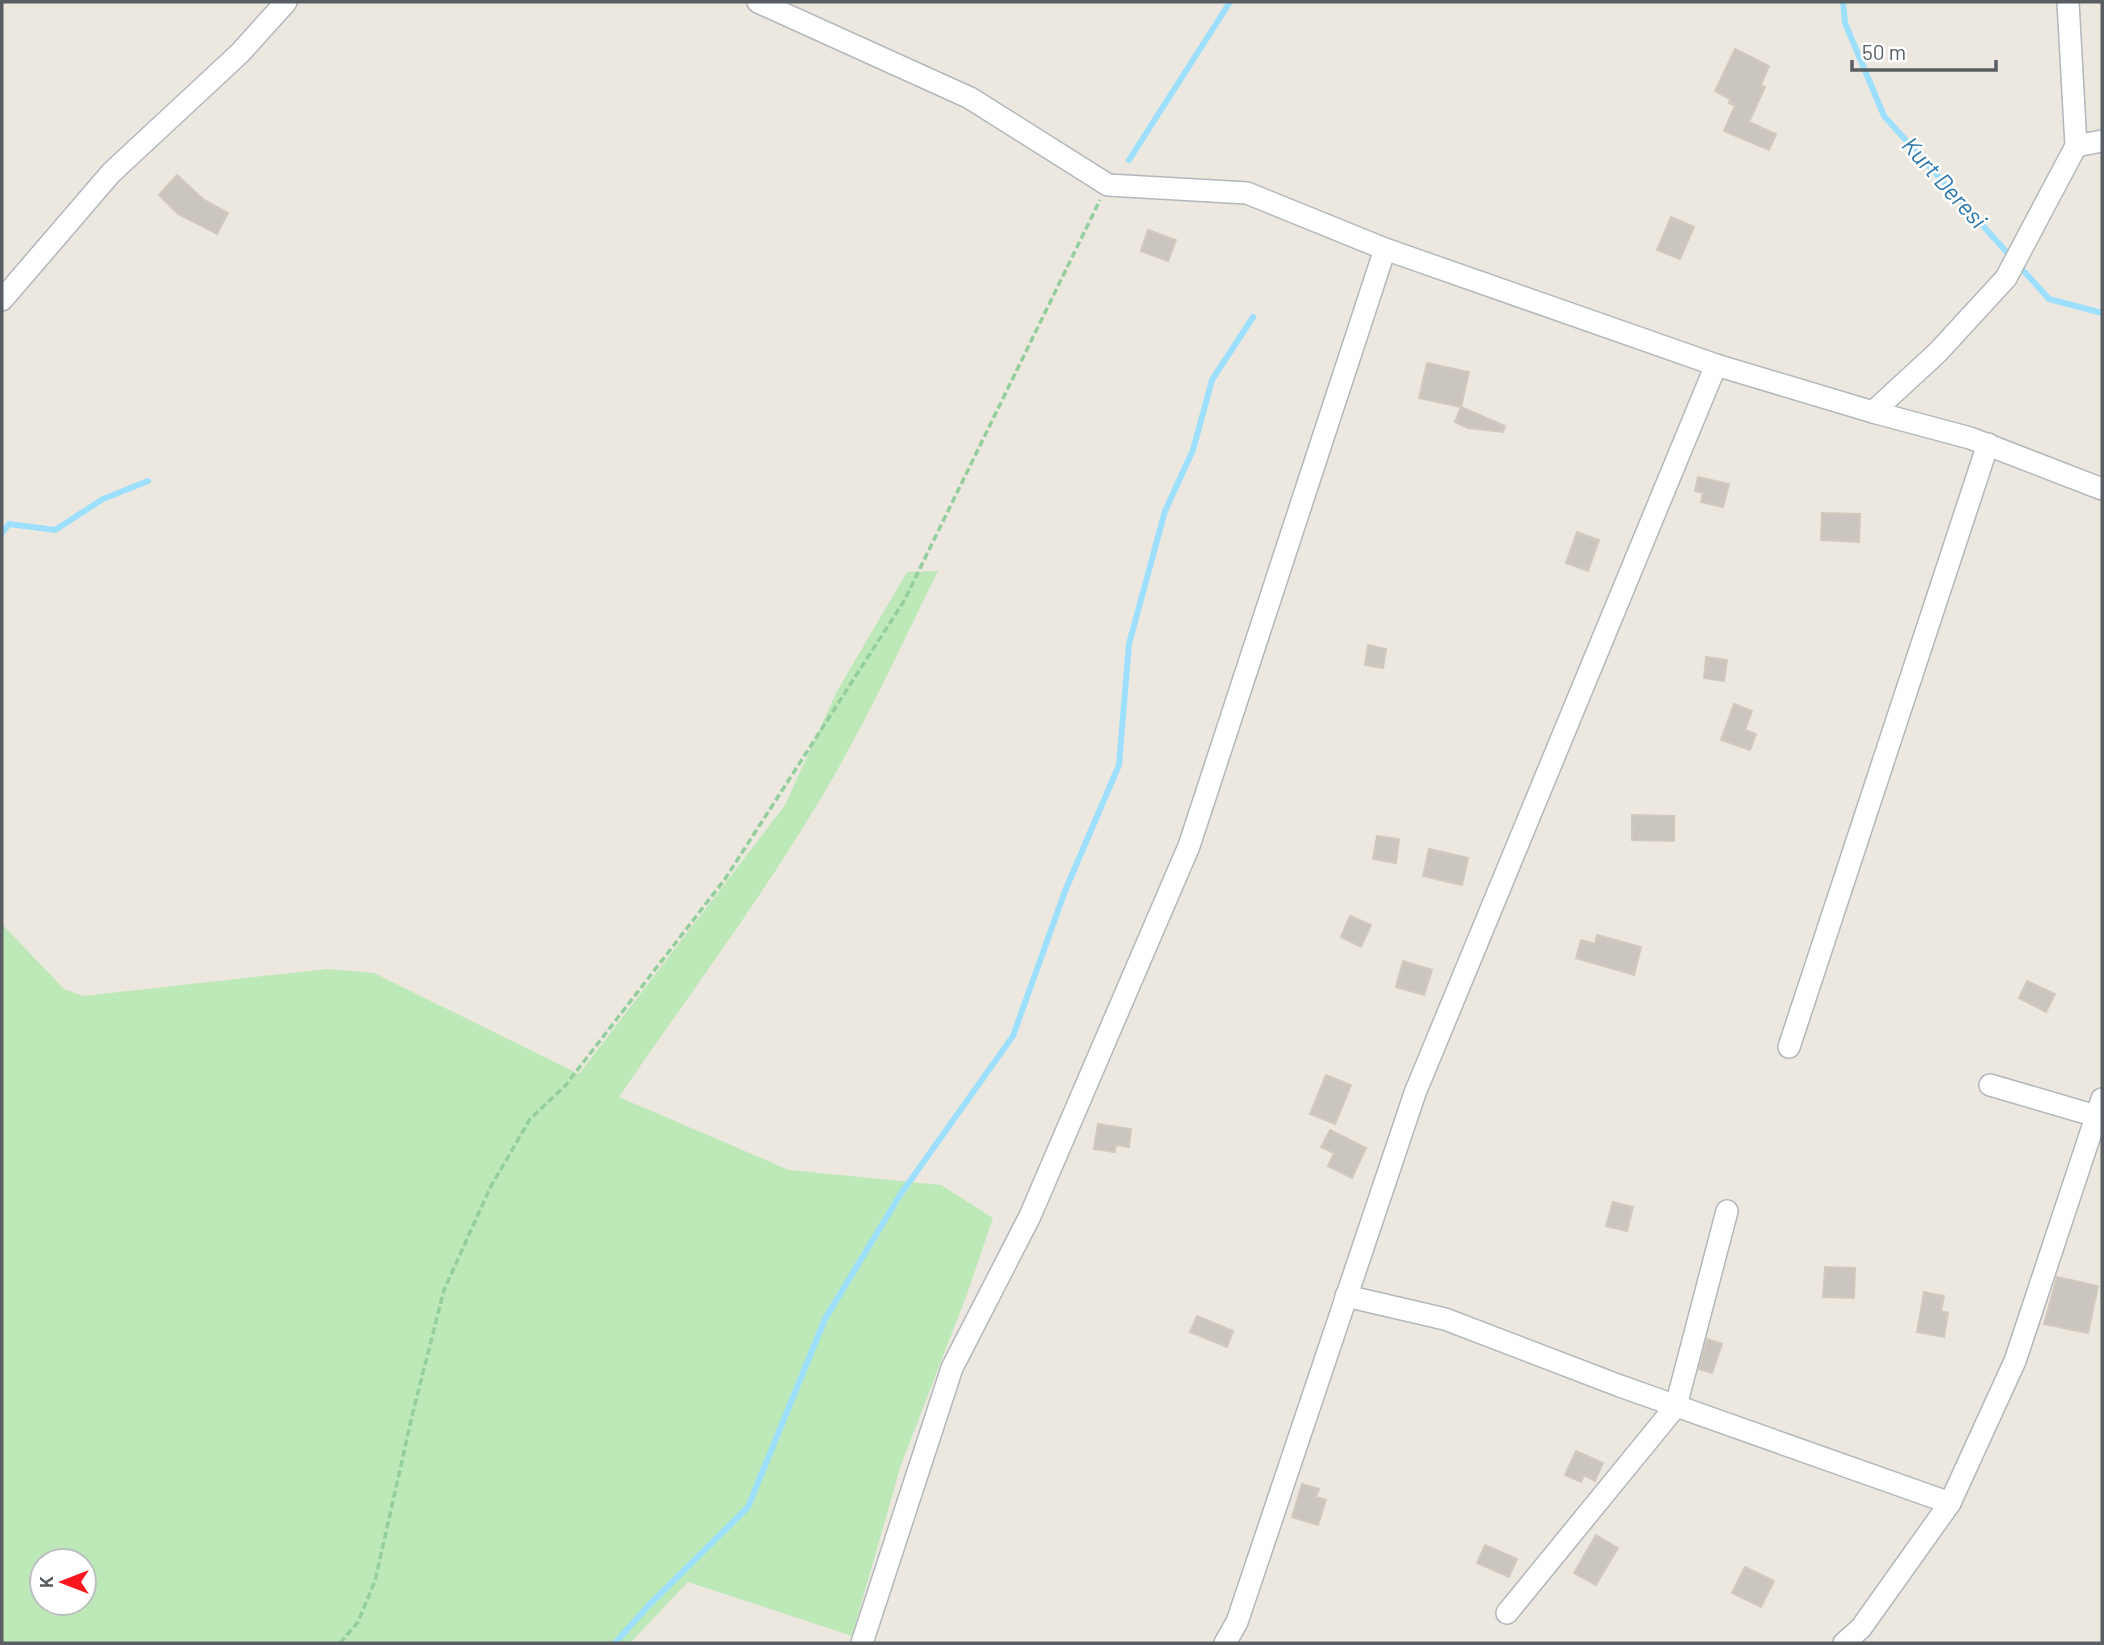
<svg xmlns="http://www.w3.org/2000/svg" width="2104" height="1645" viewBox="0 0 2104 1645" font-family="Barlow,sans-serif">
  <rect width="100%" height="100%" fill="#ede8df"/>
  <path fill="#bde8b8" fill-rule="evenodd" d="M938 571C897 654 859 738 810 816 751 913 683 1003 619 1097L789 1170 941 1185 993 1218 967 1294 901 1465 852 1636 688 1582 630 1643H2V924L64 989 83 996 327 969 374 973 579 1074 785 805 837 691 907 572ZM42 1561H84V1603H42Z"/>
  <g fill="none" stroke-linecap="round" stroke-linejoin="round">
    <g stroke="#9ddfff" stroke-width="6">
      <path d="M1843 2 1845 23 1884 116 2049 299 2102 313"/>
      <path d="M1129 160 1230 2"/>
      <path d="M2 533 9 524 55 530 103 499 148 481"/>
      <path d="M615 1643 650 1604 748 1507 825 1319 900 1195 1013 1036 1065 891 1119 765 1129 644 1165 511 1193 450 1212 380 1253 317"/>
    </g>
  </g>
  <g fill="#cac5be" stroke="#d2c9bd" stroke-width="2">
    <path d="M1735 49 1769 66 1761 85 1765 87 1749 122 1776 134 1769 150 1724 131 1735 106 1729 103 1730 99 1715 91Z"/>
    <path d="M177 175 204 200 228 213 217 234 178 214 159 195Z"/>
    <path d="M1671 217 1694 227 1680 259 1657 250Z"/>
    <path d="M1148 230 1176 240 1168 261 1141 251Z"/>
    <path d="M1427 363 1469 372 1461 407 1419 398Z"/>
    <path d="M1461 407 1505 426 1503 432 1468 428 1455 422Z"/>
    <path d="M1698 477 1729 484 1723 507 1701 502 1703 493 1695 491Z"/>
    <path d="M1822 513 1860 514 1859 542 1821 540Z"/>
    <path d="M1577 532 1599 540 1588 571 1566 563Z"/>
    <path d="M1368 645 1386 649 1383 668 1365 665Z"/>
    <path d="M1706 657 1727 660 1724 681 1704 678Z"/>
    <path d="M1734 704 1752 711 1745 730 1756 734 1750 750 1721 740Z"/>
    <path d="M1632 815 1674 816V841L1632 840Z"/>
    <path d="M1377 836 1399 839 1396 863 1373 859Z"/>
    <path d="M1429 849 1468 858 1462 885 1423 876Z"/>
    <path d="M1350 916 1371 925 1361 947 1341 937Z"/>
    <path d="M1597 935 1641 947 1634 975 1576 958 1581 940 1595 944Z"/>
    <path d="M1403 961 1432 970 1424 995 1396 987Z"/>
    <path d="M2027 981 2055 994 2046 1012 2019 998Z"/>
    <path d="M1326 1075 1351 1085 1335 1124 1310 1114Z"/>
    <path d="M1098 1124 1131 1129 1129 1147 1116 1145 1115 1152 1094 1149Z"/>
    <path d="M1330 1130 1366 1148 1352 1178 1328 1166 1334 1153 1321 1147Z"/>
    <path d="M1613 1202 1633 1207 1627 1231 1606 1226Z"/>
    <path d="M1825 1267 1855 1268 1854 1298 1823 1297Z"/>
    <path d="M2057 1277 2098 1286 2088 1333 2044 1324Z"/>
    <path d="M1924 1292 1944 1296 1941 1311 1948 1313 1944 1337 1917 1332Z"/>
    <path d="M1197 1316 1233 1331 1227 1347 1190 1332Z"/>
    <path d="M1707 1339 1722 1344 1712 1373 1699 1369Z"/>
    <path d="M1576 1451 1603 1463 1595 1481 1584 1475 1581 1482 1565 1475Z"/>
    <path d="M1302 1484 1319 1489 1316 1497 1326 1500 1318 1525 1292 1517Z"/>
    <path d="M1596 1535 1618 1548 1596 1585 1574 1573Z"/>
    <path d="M1485 1545 1517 1559 1509 1577 1477 1563Z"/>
    <path d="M1745 1567 1774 1581 1761 1607 1732 1593Z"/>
  </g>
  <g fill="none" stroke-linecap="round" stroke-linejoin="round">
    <g stroke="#b2b7bc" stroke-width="24">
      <g id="minor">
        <path d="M758 2 970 98 1108 185 1247 193 1385 249 1716 365 1873 412 1970 438 2102 489"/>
        <path d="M2076 146 2102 141"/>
        <path d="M2 300 111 173 240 53 286 2"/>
        <path d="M1873 412 1938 352 2006 278 2076 146 2068 2"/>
        <path d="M1789 1047 1988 444"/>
        <path d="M1990 1085 2096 1116"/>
        <path d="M1346 1296 1445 1319 1620 1386 1950 1503"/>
        <path d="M1507 1613 1676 1406 1727 1211"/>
        <path d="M862 1643 952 1368 1030 1216 1189 846 1385 249"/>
        <path d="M1225 1643 1237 1622 1415 1093 1716 365"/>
        <path d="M1844 1643 1861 1628 1950 1503 2015 1361 2102 1099"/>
      </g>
    </g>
    <path stroke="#92cf9c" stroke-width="3.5" stroke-dasharray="7 3.5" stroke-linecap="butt" d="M340 1643 358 1622 375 1581 412 1416 444 1290 490 1188 530 1119 565 1086 725 879 904 601 1100 200"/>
    <use href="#minor" stroke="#fff" stroke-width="21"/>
  </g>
  <g text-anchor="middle" stroke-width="5" stroke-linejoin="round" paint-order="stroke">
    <g font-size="24" font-style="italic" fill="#2c77a9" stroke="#fff">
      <text transform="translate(1944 183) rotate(48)" y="8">Kurt Deresi</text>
    </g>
  </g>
  <rect width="2104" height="1645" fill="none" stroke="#585e62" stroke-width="7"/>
  <g transform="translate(63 1582) rotate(270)"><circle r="33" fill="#ffffff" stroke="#bcbfc0" stroke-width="2"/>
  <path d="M0-5L12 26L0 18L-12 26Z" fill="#fc161e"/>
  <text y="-10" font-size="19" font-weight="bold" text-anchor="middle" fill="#585e62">K</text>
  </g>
  <path d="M1852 60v10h144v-10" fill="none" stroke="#585e62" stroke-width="3.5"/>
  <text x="1862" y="60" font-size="21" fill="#585e62" stroke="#ffffff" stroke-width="5" paint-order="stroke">50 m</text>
</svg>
